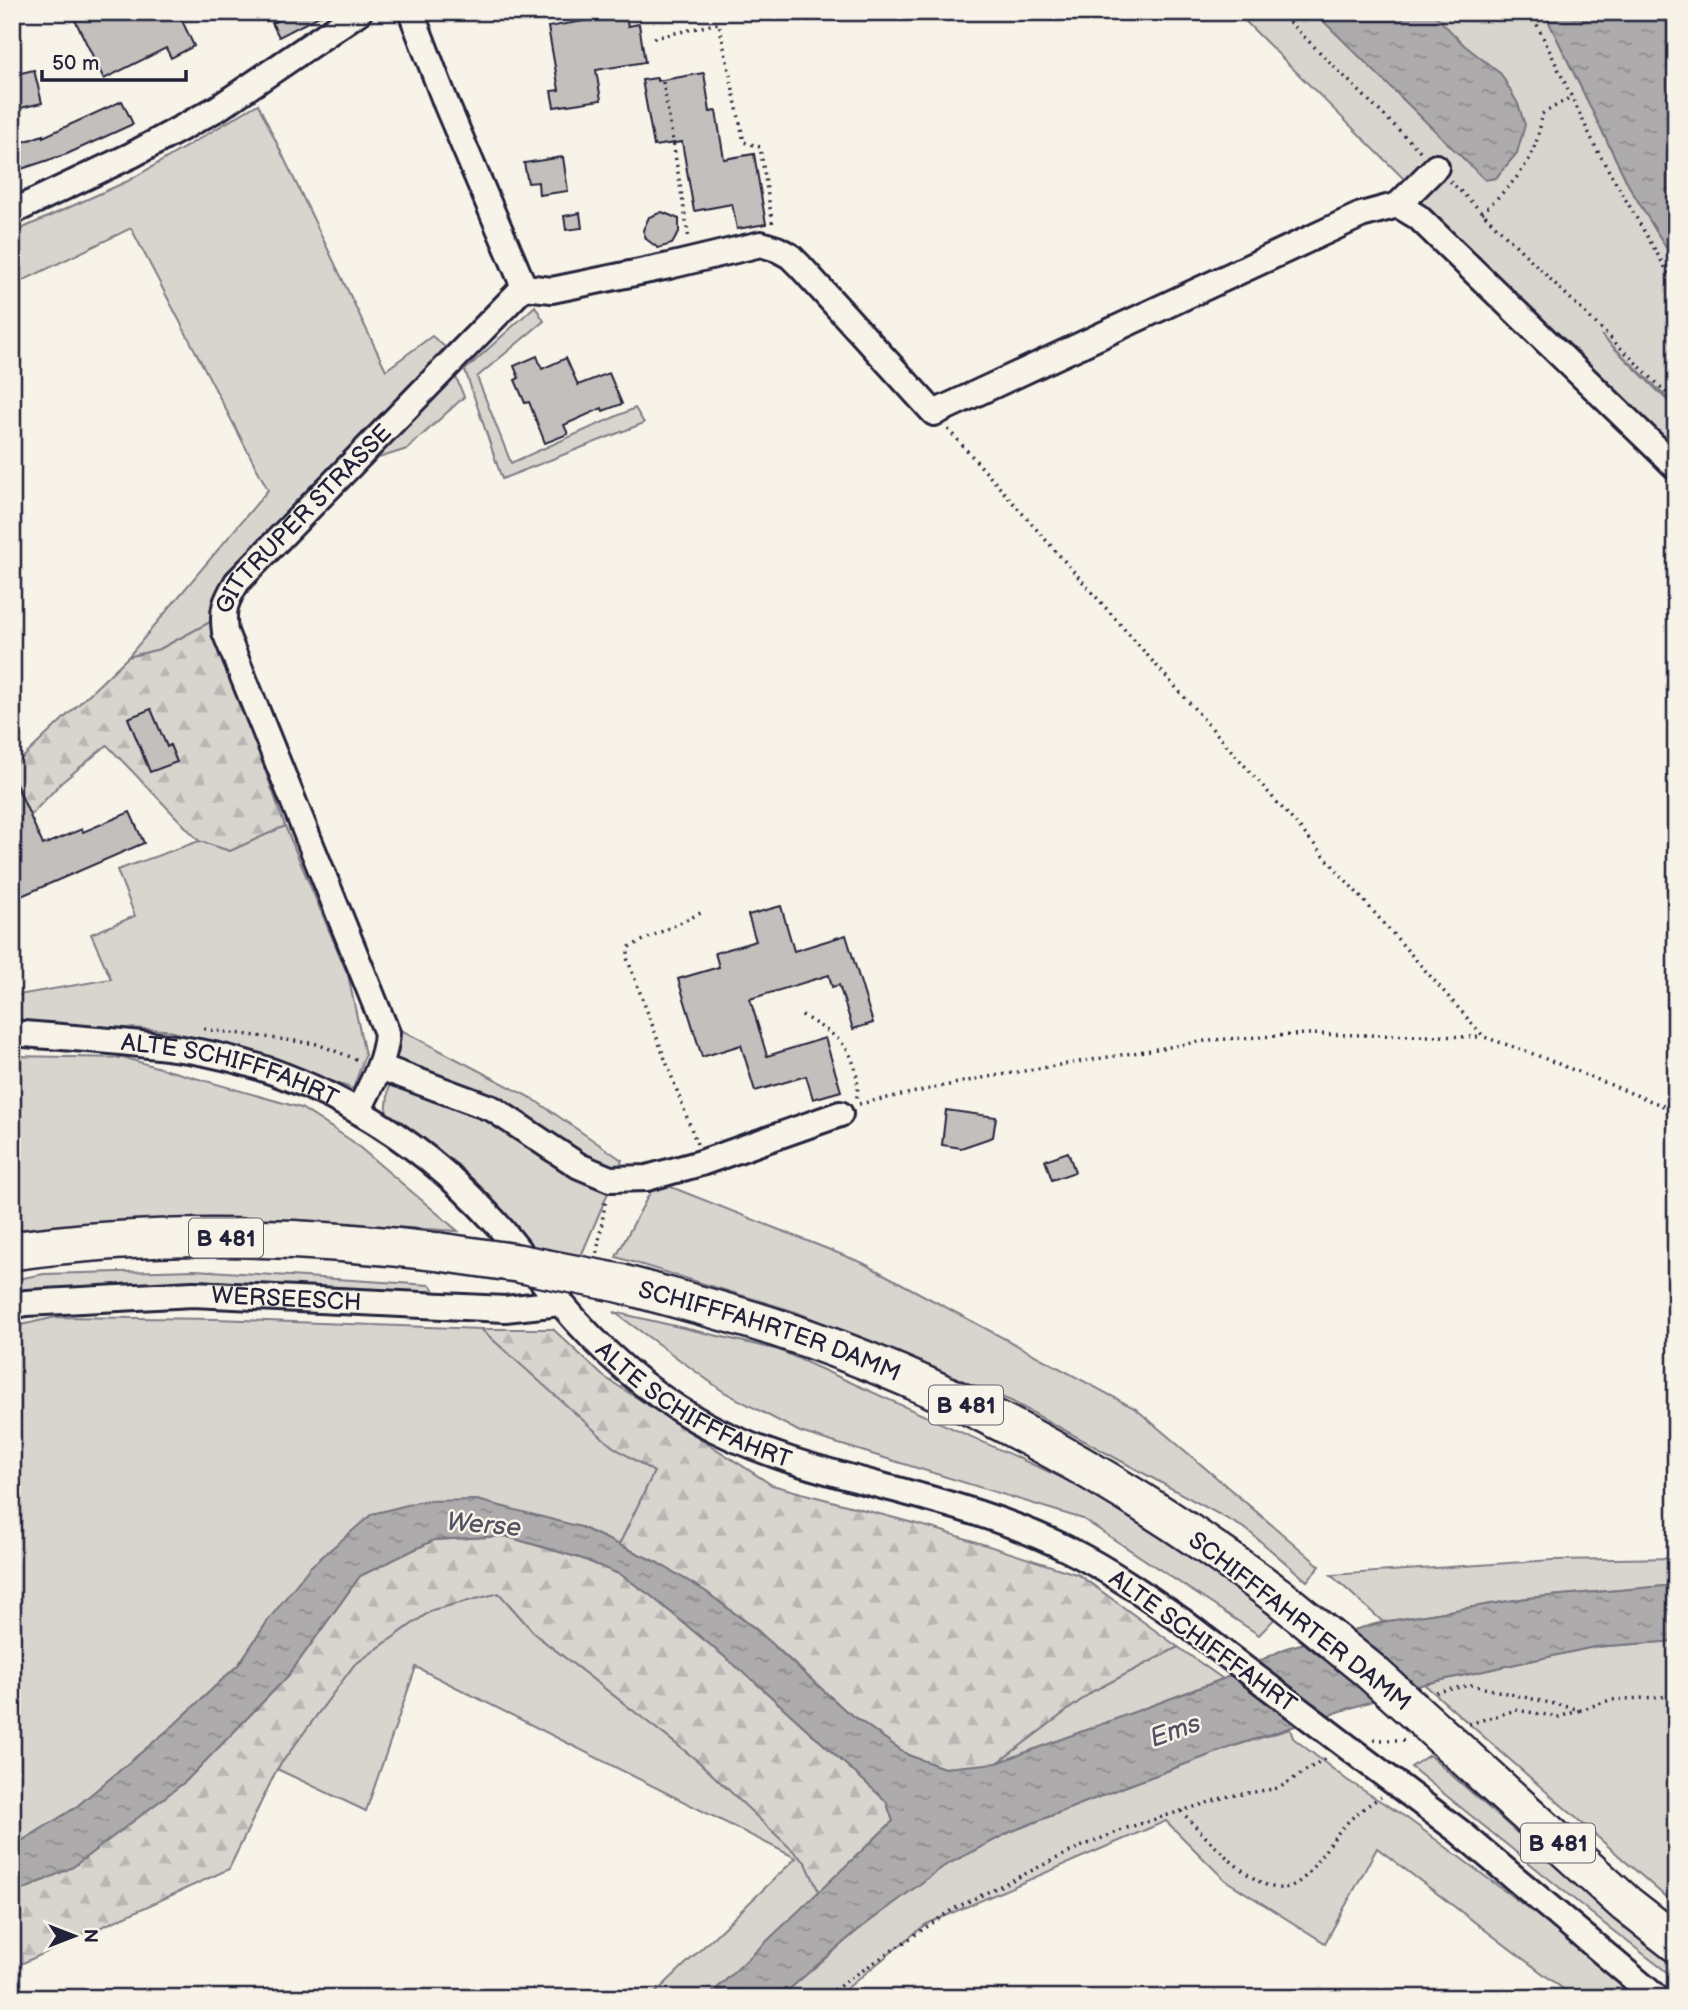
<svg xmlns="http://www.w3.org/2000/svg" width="1688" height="2010" viewBox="0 0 1688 2010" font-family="'Balsamiq Sans',sans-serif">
  <defs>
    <pattern id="forest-firs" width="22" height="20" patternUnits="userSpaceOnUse" patternTransform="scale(1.75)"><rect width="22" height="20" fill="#d8d5cf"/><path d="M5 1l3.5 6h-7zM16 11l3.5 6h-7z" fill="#b9b7b3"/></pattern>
    <pattern id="water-ripples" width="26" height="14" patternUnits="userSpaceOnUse" patternTransform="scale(1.75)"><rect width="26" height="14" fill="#aeabad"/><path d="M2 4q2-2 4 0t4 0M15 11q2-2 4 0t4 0" fill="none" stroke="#8d8b8e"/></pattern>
  </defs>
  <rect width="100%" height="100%" fill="#f7f3e8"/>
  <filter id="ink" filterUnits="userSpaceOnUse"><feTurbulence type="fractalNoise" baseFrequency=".0143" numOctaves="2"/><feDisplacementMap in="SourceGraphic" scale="14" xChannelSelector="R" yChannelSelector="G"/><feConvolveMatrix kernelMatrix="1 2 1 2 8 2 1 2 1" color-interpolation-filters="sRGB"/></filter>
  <g filter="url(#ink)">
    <g fill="#d8d5cf" stroke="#7d7c85" stroke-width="2">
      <path d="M1236 12H1544L1629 186 1676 264V406L1601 335 1676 409V476L1398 205 1403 178Z"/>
      <path d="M258 104 386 370 432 336 445 347 377 424 212 621 160 649 128 657 268 490 131 228 12 286V233L128 181Z"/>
      <path d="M535 306 544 321 477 377 511 463 635 408 644 423 502 479 465 370Z"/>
      <path d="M285 826 348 975 365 1055 353 1089 255 1052 165 1030 12 1022V996L111 979 91 934 135 916 117 870 199 841 230 851Z"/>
      <path d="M395 1027 533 1099 622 1160 581 1256 528 1246 458 1165 386 1115Z"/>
      <path d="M12 1056 125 1058 301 1108 352 1141 458 1231 267 1219 28 1234 12 1237Z"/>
      <path d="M656 1181 863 1263 1136 1409 1320 1566 1307 1581 1246 1529 1011 1401 796 1312 616 1257Z"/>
      <path d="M195 1270 430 1285 438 1295 197 1280 12 1298V1280L44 1274Z"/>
      <path d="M614 1312 779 1350 1098 1494 1283 1610 1259 1635 1083 1519 800 1432 724 1392Z"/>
      <path d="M56 1317 216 1319 481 1329 612 1446 654 1472 619 1545 581 1527 387 1512 372 1514 269 1619 239 1664 174 1725 75 1808 12 1847V1327Z"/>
      <path d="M1676 1558V1585L1527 1598 1383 1622 1331 1575 1553 1560Z"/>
      <path d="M499 1593 536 1635 698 1761 799 1856 802 1853 819 1892 707 1998H650L796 1858 416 1667 366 1811 277 1769 354 1665 432 1610Z"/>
      <path d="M1676 1641V1906L1424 1684 1594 1647Z"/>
      <path d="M1178 1647 1223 1679 996 1764 1093 1691Z"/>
      <path d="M1290 1729 1293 1738 1347 1780 1407 1818 1648 1998H1575L1377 1848 1325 1943 1225 1880 1166 1821 926 1924 835 1998H779L858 1930 944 1866 1010 1832 1124 1787 1231 1747Z"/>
      <path d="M1429 1755 1616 1920 1676 1967V1979L1607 1926 1411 1767Z"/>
    </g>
    <g fill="url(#forest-firs)" stroke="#7d7c85" stroke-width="2">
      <path d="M456 377 464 397 407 449 379 458 378 448Z"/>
      <path d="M212 621 285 826 230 851 199 841 107 745 61 783 12 835V768L128 657 160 649Z"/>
      <path d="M481 1329H553L603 1376 772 1485 939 1530 1079 1575 1178 1647 1093 1691 996 1764 944 1768 908 1755 845 1710 755 1628 705 1591 656 1562 619 1545 654 1472 612 1446Z"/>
      <path d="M505 1536 583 1559 621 1575 650 1595 755 1682 886 1801 893 1821 819 1892 806 1863 698 1761 536 1635 499 1593 432 1610 354 1665 277 1769 229 1869 12 1968V1895L73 1867 186 1781 288 1676 360 1576 434 1540Z"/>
    </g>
    <g fill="url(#water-ripples)" stroke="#76747f" stroke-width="2">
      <path d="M1314 12H1432L1464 45 1501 74 1518 104 1525 125 1517 153 1496 178 1485 180Z"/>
      <path d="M1544 12H1676V264L1629 186Z"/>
      <path d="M477 1500 581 1527 656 1562 705 1591 754 1628 845 1710 908 1755 944 1768 997 1763 1223 1679 1286 1648 1383 1622 1527 1598 1676 1585V1641L1594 1647 1424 1684 1231 1747 1124 1787 1010 1832 944 1866 858 1930 779 1998H707L893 1821 886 1801 755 1682 650 1595 621 1575 583 1559 505 1536 434 1540 360 1576 288 1676 186 1781 73 1867 12 1895V1847L75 1808 174 1725 239 1664 269 1619 310 1567 372 1514 423 1501Z"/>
    </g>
    <g fill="#c2bfbd" stroke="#22223b" stroke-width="2">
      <path d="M71 12H178L194 46 171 58 166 48 104 79Z"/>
      <path d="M293 12H327L279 37 272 23Z"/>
      <path d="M625 14 628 26 639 24 645 62 596 70 601 100 554 107 551 91 559 90 548 27Z"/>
      <path d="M34 70 42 103 12 110V75Z"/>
      <path d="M704 73 710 112 716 111 724 159 754 154 766 224 737 229 732 204 694 211 682 142 654 146 642 80 657 78V81Z"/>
      <path d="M122 101 133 124 67 154 12 172V146L43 135V137Z"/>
      <path d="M563 157 568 191 539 195 538 182 528 183 524 163Z"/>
      <path d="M662 212 679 219V232L672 244 658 248 646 239 643 230 649 217Z"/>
      <path d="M580 213 582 228 566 230 564 216Z"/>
      <path d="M537 356 542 369 566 358 578 385 609 373 622 404 603 411 602 408 564 425 568 434 545 443 529 402 525 403 515 380 519 378 514 366Z"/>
      <path d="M151 709 167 747 170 745 177 762 150 772 128 718Z"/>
      <path d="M12 775 43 845 82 829 83 832 130 812 144 843 12 900Z"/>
      <path d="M781 906 794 951 846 935 873 1023 853 1029 839 985 832 987 829 975 750 999 767 1056 825 1038 841 1091 813 1099 806 1076 755 1091 741 1045 702 1057 678 979 719 967 715 953 756 941 748 915Z"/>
      <path d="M946 1110 996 1117 993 1137 961 1148 942 1145Z"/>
      <path d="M1068 1152 1075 1172 1052 1180 1045 1160Z"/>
    </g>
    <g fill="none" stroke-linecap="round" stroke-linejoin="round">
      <g stroke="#22223b" stroke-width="30">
        <g id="minor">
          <path d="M1398 205 1418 217 1676 467"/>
          <path d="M12 212 132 155 218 108 359 12"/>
          <path d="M524 287 552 290 669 266 761 244 777 249 790 256 800 266 934 413 1361 215 1398 205 1436 167"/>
          <path id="s1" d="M12 1033C71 1038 130 1041 188 1050 307 1069 415 1134 495 1222 518 1247 537 1276 559 1301 598 1348 644 1390 697 1420 770 1461 848 1476 927 1498 974 1511 1024 1527 1067 1549 1108 1569 1145 1595 1182 1621"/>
          <path d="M380 1067 493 1109 579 1166 610 1179 647 1178 701 1163 840 1114"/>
          <path id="s2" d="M358 1111C371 1085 385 1062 387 1033L225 632C222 609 225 602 237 582L524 287 447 106 411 12"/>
          <path id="s3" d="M12 1306 26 1303 193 1294 505 1309 560 1303"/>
          <path d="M1387 1777 1460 1832 1657 1998"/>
        </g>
      </g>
      <g stroke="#22223b" stroke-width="42">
        <g id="highway">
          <path d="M12 1251C153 1231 299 1235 440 1252"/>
          <path id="s4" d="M619 1283C672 1298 725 1311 777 1328 959 1388 1126 1482 1279 1597"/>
          <path d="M1444 1738 1626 1904 1676 1943"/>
        </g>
      </g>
      <g stroke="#22223b" stroke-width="3.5" stroke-dasharray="2 5" stroke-linecap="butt">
        <path d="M1279 12 1422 153"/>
        <path d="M1531 12 1598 152 1676 286"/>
        <path d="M654 38 719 23 744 142 760 147 773 226"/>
        <path d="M663 82 689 239"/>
        <path d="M1450 181 1676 402"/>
        <path d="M1482 213C1516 179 1536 164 1542 114L1571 97"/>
        <path d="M948 429 1484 1037 1526 1051 1676 1111"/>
        <path d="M802 1015C814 1023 830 1031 840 1041 854 1054 861 1082 856 1100"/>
        <path d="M204 1029 317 1044 361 1061"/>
        <path d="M859 1104 982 1078 1211 1040 1306 1034 1482 1037"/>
        <path d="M697 1144 627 958 629 947 703 912"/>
        <path d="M597 1253 606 1198"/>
        <path d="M1436 1692 1471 1685 1581 1710 1610 1700 1676 1696"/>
        <path d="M1469 1724 1516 1710 1559 1717 1581 1710"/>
        <path d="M1374 1740H1404"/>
        <path d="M1181 1811C1200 1831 1254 1892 1283 1888 1294 1887 1304 1879 1310 1871 1336 1837 1342 1820 1381 1797"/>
        <path d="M822 1998 953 1909 1078 1848 1127 1828 1229 1796 1279 1788 1327 1757"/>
      </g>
      <use href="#minor" stroke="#f7f3e8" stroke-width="24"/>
      <use href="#highway" stroke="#f7f3e8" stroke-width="37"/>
      <g stroke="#22223b" stroke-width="30" stroke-linecap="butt">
        <path id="minor-bridge" d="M1182 1621 1387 1777"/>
      </g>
      <g stroke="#22223b" stroke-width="42" stroke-linecap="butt">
        <g id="highway-bridge">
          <path d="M440 1252 517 1263 619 1283"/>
          <path d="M1279 1597 1369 1670 1444 1738"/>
        </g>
      </g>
      <use href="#minor-bridge" stroke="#f7f3e8" stroke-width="24"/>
      <use href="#highway-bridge" stroke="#f7f3e8" stroke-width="37"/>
    </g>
  </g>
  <g text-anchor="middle" stroke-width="5" stroke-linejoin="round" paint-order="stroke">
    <g fill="#f7f3e8" stroke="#62616f" stroke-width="2">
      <rect x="189" y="1218.5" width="74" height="39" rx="5"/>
      <rect x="929" y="1385.5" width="74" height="39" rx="5"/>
      <rect x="1521" y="1823.5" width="74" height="39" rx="5"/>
    </g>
    <g font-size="23" font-weight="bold" fill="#22223b">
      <text x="226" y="1246">B 481</text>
      <text x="966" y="1413">B 481</text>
      <text x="1558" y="1851">B 481</text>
    </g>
    <g font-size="24" fill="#22223b" stroke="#f7f3e8">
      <text dy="8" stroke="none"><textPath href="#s2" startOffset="660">GITTRUPER STRASSE</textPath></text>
      <text dy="8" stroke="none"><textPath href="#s1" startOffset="222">ALTE SCHIFFFAHRT</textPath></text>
      <text dy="8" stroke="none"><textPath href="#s3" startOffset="275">WERSEESCH</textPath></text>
      <text dy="8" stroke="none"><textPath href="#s4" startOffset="158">SCHIFFFAHRTER DAMM</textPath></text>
      <text dy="8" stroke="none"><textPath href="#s1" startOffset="810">ALTE SCHIFFFAHRT</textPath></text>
      <text transform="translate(1300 1621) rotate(38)" y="8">SCHIFFFAHRTER DAMM</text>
      <text transform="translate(1203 1641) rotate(36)" y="8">ALTE SCHIFFFAHRT</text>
    </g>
    <g font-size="26" font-style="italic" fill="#535263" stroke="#f7f3e8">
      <text transform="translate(484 1524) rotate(5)" y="9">Werse</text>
      <text transform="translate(1175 1730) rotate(-19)" y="9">Ems</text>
    </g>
  </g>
  <rect width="1688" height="2010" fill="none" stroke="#f7f3e8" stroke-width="42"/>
  <rect x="21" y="21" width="1646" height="1968" fill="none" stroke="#22223b" stroke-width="2.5" filter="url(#ink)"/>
  <g transform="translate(74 1936) rotate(90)" stroke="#f7f3e8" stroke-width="5" paint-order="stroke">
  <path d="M0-5L12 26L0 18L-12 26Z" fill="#22223b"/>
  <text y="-10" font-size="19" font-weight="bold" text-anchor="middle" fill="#22223b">N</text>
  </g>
  <path d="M42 70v10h144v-10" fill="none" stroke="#22223b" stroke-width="3.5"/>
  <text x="52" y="70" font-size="21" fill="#22223b" stroke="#f7f3e8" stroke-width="5" paint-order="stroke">50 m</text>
</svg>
